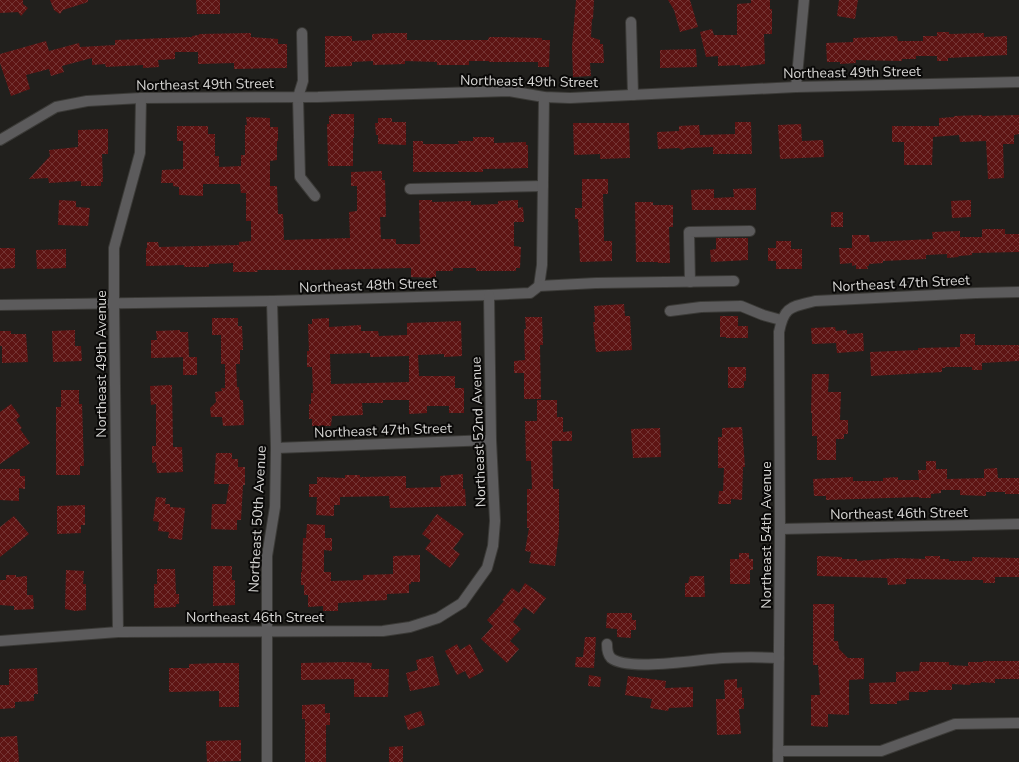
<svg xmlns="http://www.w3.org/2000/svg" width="1019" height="762" viewBox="0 0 1019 762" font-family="'Nunito Sans',sans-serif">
  <defs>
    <pattern id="building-cross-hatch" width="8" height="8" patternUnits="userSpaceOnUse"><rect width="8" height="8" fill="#5e1413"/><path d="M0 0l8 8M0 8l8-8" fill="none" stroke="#743534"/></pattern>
  </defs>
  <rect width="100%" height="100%" fill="#21201d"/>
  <g fill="url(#building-cross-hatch)" fill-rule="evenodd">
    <path d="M0 0H23V4L28 8 21 16 18 12 0 13Z"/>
    <path d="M50 0H88V2L63 10 60 14 54 10Z"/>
    <path d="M196 0H220V14H197Z"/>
    <path d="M576 0H594L593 19H592L591 37 600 40V44H603L604 63H590L591 76 573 77 572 47Z"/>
    <path d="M668 0H690L698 27 680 32 674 10Z"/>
    <path d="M751 0H770V9H772V34H764L765 64 740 67V65L718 66V56L706 57 700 32 712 29 714 35H737V4L751 3Z"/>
    <path d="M839 0H858L855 19 837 16Z"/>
    <path d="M937 32H949V34L984 33V37L1007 36V55L948 58V61H937V56H916V59H902V61L856 60V63L840 64V62H827L826 43 853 42V38L897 36 898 41H923V36H937Z"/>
    <path d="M251 33V37L278 39V44H287V68L234 69V63L198 64V52H175V59L158 60 159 67 143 68V65L106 67 105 64 92 65V58L62 66 64 72 51 76 49 69 26 75 30 89 11 96 0 63V54L46 41 49 51 79 43 80 47 115 45V40L192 37V36L199 35V34Z"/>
    <path d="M389 33H407V40H488L489 37H495L542 38V40H550L549 67H538V62H489V61H469V65H437V62L405 61V64L373 65V61L352 62V66L325 67V36H352V41L372 40V34Z"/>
    <path d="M696 49 697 67 660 68V50Z"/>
    <path d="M331 114H354V138H353V166H328L327 124H329V116H331Z"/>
    <path d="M982 115V116L1019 115V134L1014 135V144H1003L1004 178 988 179 986 141 960 142 959 135 933 137 932 165H904V142H892V126H939V118L954 117V116Z"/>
    <path d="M246 117 270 118V127H278V141H277V160L270 161V186H277L278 214H283L284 240 350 238 349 212 357 211V186H351V172L382 171V180H385L386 217H380L381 239H396V244H420L419 200H432V202L471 201V205L498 204V201L518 200V208L523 207 524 222H514V246L521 247 520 268H516V271H476V268H453V271H436V278L411 277V268L316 270H257L258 272H233V263L209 264V267H184V265L146 266V248H147V242H158L159 247 239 245V242L251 241V221H246V193H241L240 184H203V196L179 195V187L173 186V183H161L162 170 183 169V141H177V126H208V134H215V156H219V167L241 166V155H245V125H247Z"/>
    <path d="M378 118H392V122H406V145L378 144V135H376L375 123H378Z"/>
    <path d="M735 122H751L752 154H713V147L687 148 681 150 679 148 658 149 657 132 679 131V126L699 125 700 135 735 134Z"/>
    <path d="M573 123H629L630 158 600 159V154L574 155Z"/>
    <path d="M801 124 802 141 823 140 824 157 780 159 778 125Z"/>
    <path d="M108 129V154H102L103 182H101V186H81V181L49 183 48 178 29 179 50 156 49 150 78 147V130Z"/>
    <path d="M473 137H494V143L526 142V145H528V168L483 169V172H413V141H423V144H459L458 141H473Z"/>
    <path d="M582 179H608V194H603L604 241H612V261L580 262 578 219H575V208H582Z"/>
    <path d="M756 188V210H692L691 190 714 189V198L734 197 733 189Z"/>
    <path d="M59 200 76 201V207L90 208 88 226 58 225Z"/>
    <path d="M971 200V217L952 218 951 201Z"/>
    <path d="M635 202H653V205H673V227H669L670 263H658V262H636Z"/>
    <rect x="831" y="212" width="12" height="15"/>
    <path d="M982 229H1005V234H1019V252L972 253V255L958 256 959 257 947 258V254L926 255V259L883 261V263L869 264V266H867L868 269H856V265L852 266V263L840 264 839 248H852V235H869L870 242 933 239 932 232 960 231V237H982Z"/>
    <path d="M716 238H748V260L711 262 710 250 716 249Z"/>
    <path d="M776 241H791V249H802V269H776V261H768V248H776Z"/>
    <path d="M0 248H15V268L0 269Z"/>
    <path d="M66 249V268L37 269 36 250Z"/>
    <path d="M624 304 625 316H630L632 350 596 352 593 322H595L594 306Z"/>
    <path d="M720 316H738V326H748V338H726V337H720Z"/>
    <path d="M525 317H542L543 345H540L541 399H524V373H514V361L525 360 524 329H526Z"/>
    <path d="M212 318H238V326H242L243 350H240V364H236L237 387H239L240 400H243L244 425 223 426 222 417H211L210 408 216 402 215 392 222 391 221 388H225V364H221V335H212Z"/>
    <path d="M329 318V327L361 325V331H378L379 336 407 335V323L461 321 462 356 444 357V354L418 355 419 376H455V388H464V413H449V406H427V413L409 414V400H383V403H362L363 415 332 416 331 426H312V419H309V404H311V393H313L312 367H307V351H309L308 324H312V319ZM370 353V357L409 356V382L331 384 330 354Z"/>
    <path d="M835 327 836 331 847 330V334L863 333 864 351 837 353 836 343 812 344 811 328Z"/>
    <path d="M75 330V346H81L82 361 53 362 52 331Z"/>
    <path d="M180 330V332H188L189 357 151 358V340H157L156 331Z"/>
    <path d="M0 331H11V334H26L28 362 2 363V346H0Z"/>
    <path d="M960 334H975V345H1019V361L982 363V370H972V367H945V368H942V372L871 376 870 352 918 350V348L960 347Z"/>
    <rect x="183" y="357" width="14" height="18"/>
    <path d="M728 367H746V381H744V388H728Z"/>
    <path d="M812 374H829L828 392H841L840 420H848V434H844V439H836V460H817V436H812V413H811Z"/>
    <path d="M172 385 173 447H182L183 472 157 473 156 462 152 463V446H156V404L151 405 150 386Z"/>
    <path d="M61 390H79V404H82L84 466H80V475H56V407H61Z"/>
    <path d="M537 400H557V417H563V432L572 431V441H552L553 489H559V531L555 566 529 563 531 552 525 551 529 528H527V489H532L531 461H526L525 421H537Z"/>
    <path d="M11 404 20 416 16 420 22 428 20 429 30 443 0 464V412Z"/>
    <path d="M742 427 745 467H743L742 500 731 499V504H718L719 491H723L724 468H718V437H722V428Z"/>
    <path d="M660 428 661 457 633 458 631 429Z"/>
    <path d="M216 453H232V459H238V467H245V485H243L241 520H237V530L211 529 212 504H226L229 484H214Z"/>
    <path d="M926 461H936V469H947V479L984 478V469L997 468 998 478H1019V494H1005V492H986V496L960 495V490H941V493L931 494V498H919V497L826 500V496H814L813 479 853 477V481H883V478L898 477V480H919L918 470H926Z"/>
    <path d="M0 469H20V476H25V489L19 488V501L0 500Z"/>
    <path d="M463 474V489H465L466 506 390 508 389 496 340 497V505H334V516L316 515 317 497H309V484H317V477L345 478V475H360V477L406 476V488L441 487 440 476Z"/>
    <path d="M156 497 166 498 165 504H170V507L185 508 182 540 168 538 169 532 158 531 159 522 153 521Z"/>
    <path d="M85 505V525H81V533L57 534V506Z"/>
    <path d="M437 514 464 534 453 549 460 554 450 568 425 549 431 541 422 534Z"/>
    <path d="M14 516 29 534 0 557V527Z"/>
    <path d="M307 524 325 525V538H332V551L324 550V572H331V581L363 580V575L393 574V556L420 555V582H411V584H409V593L387 594V600L338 603V611H323V606L308 607V595H304V585H301V572H302L303 538H306Z"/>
    <path d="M739 553H749V559H753V570H750V584H730V559H739Z"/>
    <path d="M817 556 842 557V559H857V561L897 558 925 559V556H940V559H949V561H972V557L1019 558V577H995V583H983V580L906 579V584L888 585 887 578 817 576Z"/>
    <path d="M213 566H232V580H235V605L213 606Z"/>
    <path d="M157 569H175L176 594H179V604H176V607L154 608V584H157Z"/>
    <path d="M66 570 84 571 83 584H86V610L75 611 65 609Z"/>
    <path d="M6 575H16V577L27 576V595H33L34 609 14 610V606L0 605V580H6Z"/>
    <path d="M690 576H704L705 597H685V583H688Z"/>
    <path d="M525 583 546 598 534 614 524 607 513 622 521 629 510 641 519 649 507 663 481 639 493 626 487 620 504 601 502 600 512 588 519 593Z"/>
    <path d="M813 604H834V641H838L839 649 848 658H864V679L849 680V715L828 714V727L811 726V695H820L818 665H813Z"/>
    <path d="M607 613H632V620H636V630H631V638L617 637V629L606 628Z"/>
    <path d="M585 637H596L594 668 575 667 576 657H583Z"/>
    <path d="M457 644 460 650 470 644 484 671 469 679 465 671 457 675 445 651Z"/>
    <path d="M433 656 440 685 410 691 406 673 418 670 416 660Z"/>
    <path d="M983 661H1019V679H995V683L981 682V683H971L970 685 952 684V690H928V692H909V700L897 701V704H870L869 683 896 682V672L919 671 920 662H949V665L968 666V662H983Z"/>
    <path d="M347 662 372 663 371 669H389L388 697H354V679L301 680V663Z"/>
    <path d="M219 663H239V707H219V691L169 692V668H189V664Z"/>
    <path d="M37 668 38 694H34V701L15 702V708L0 709V685H9V669Z"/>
    <path d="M589 675 601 677 600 687 588 686Z"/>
    <path d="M628 676 666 681 665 688 693 687V707L669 708 668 711 650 708 652 699 625 695Z"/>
    <path d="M737 679V688L742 687V698H744V709H739L741 734 717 735 716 699H725L724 680Z"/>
    <path d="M325 704V713H330V725H326V762H305V719H302V705Z"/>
    <path d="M421 711 425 725 408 730 404 716Z"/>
    <path d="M17 736 19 762H0V737Z"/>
    <path d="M241 740V761L207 762 206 741Z"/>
    <path d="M403 746V762H389V747Z"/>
  </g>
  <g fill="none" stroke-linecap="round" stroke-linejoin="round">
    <g stroke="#3b3a37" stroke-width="12">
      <g id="minor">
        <path d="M631 22 633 95"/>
        <path d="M302 33 303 81 298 97 300 177 315 196"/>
        <path d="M796 87 804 0"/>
        <path d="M0 140 56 107 87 101 141 98 318 97 509 91 544 97 570 98 796 87 1019 82"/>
        <path d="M410 189 543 186"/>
        <path d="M690 282 689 232 750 231"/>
        <path d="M539 286 542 265 544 97"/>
        <path d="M0 305 272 301 489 295 530 293 539 286 596 283 734 281"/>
        <path d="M670 311 701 307 741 306 763 315 781 320"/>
        <path d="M276 448 491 440"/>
        <path d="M780 529 1019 524"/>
        <path d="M118 632 114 303V248L140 153 141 98"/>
        <path d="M0 641 118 632 383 631 410 627 438 618 462 603 487 568 493 546 495 521 491 440 489 295"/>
        <path d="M607 644C607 648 607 654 611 658 628 672 700 659 723 658 742 657 760 657 779 658"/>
        <path d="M778 751H881L955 724 1019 723"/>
        <path d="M267 762V556L275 507 276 448 272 301"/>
        <path d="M778 762 780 529 779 332C784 306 791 307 815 301L976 293 1019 292"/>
      </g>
    </g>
    <use href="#minor" stroke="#5c5b5c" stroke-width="10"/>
  </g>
  <g text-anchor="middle" stroke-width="4" stroke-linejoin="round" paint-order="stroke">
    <g font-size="14" fill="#d8d7d5" stroke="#0a0908">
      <text transform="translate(852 72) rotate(-1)" y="5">Northeast 49th Street</text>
      <text transform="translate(529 81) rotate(1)" y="5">Northeast 49th Street</text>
      <text transform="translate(205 84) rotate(-1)" y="5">Northeast 49th Street</text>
      <text transform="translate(901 283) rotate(-3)" y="5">Northeast 47th Street</text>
      <text transform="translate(368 285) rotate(-2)" y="5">Northeast 48th Street</text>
      <text transform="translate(101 364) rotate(-90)" y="5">Northeast 49th Avenue</text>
      <text transform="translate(383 430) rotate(-2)" y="5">Northeast 47th Street</text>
      <text transform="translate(478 432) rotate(-92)" y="5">Northeast 52nd Avenue</text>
      <text transform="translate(899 513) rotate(-1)" y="5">Northeast 46th Street</text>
      <text transform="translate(257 519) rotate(-87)" y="5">Northeast 50th Avenue</text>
      <text transform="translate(766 535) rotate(-90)" y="5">Northeast 54th Avenue</text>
      <text x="255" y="622">Northeast 46th Street</text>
    </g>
  </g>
</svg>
